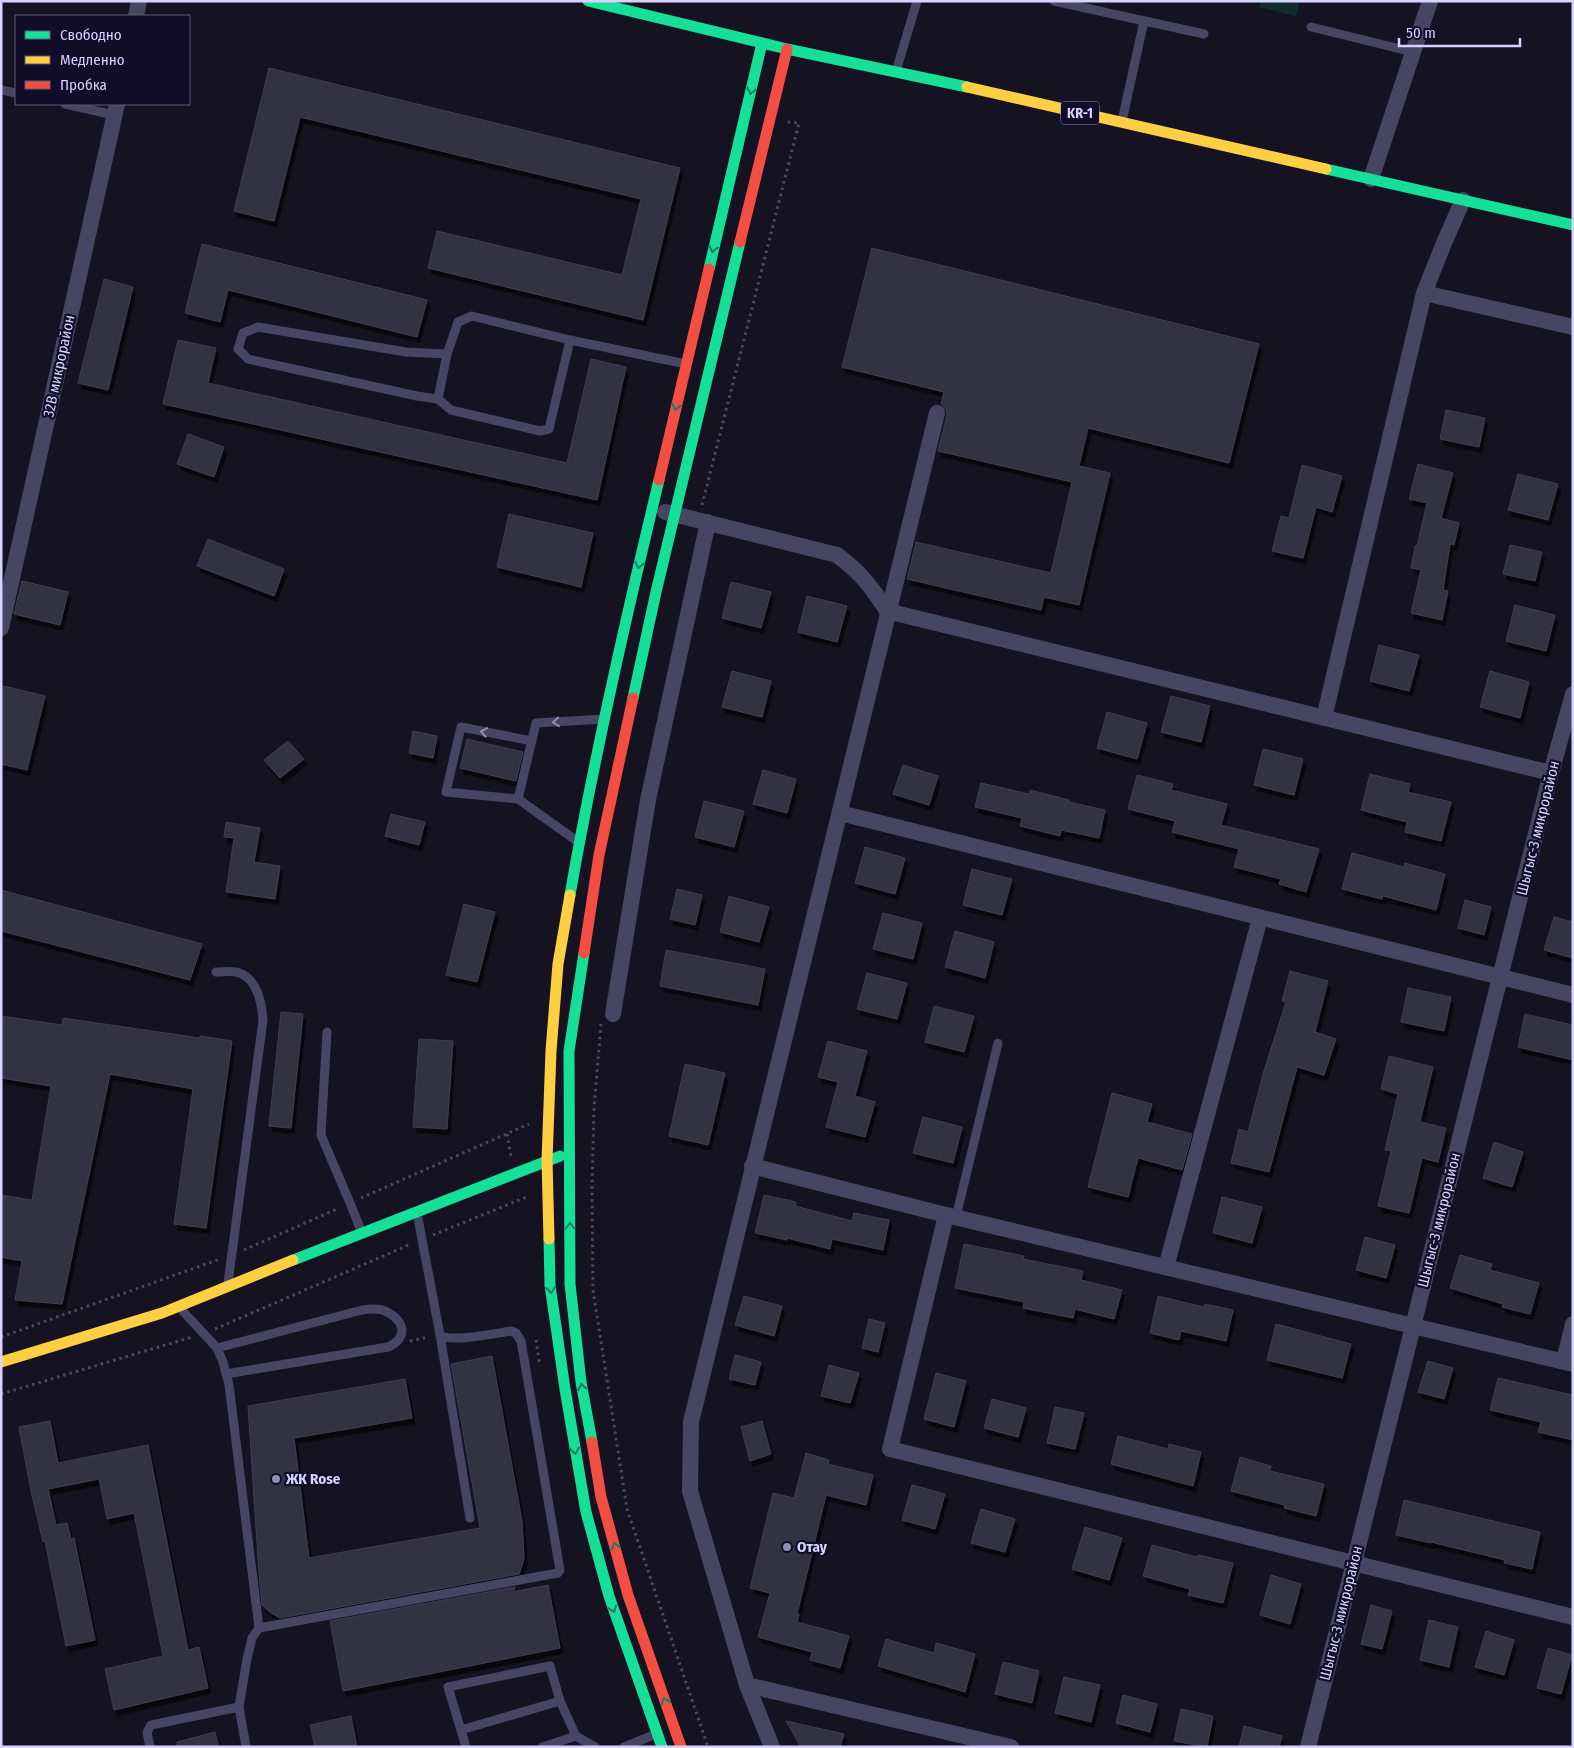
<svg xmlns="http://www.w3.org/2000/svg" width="1574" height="1748" viewBox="0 0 1574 1748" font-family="'Fira Sans Condensed',sans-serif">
  <defs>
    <filter id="shadow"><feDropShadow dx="3" dy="5.5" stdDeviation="0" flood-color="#0009"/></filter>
  </defs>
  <rect width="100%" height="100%" fill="#151221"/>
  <path fill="#102d2e" d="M1261 1H1300L1296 16 1259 7Z"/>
  <g fill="#333043" stroke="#413d55" filter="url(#shadow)">
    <path d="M269 68 680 168 643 320 428 268 437 231 622 275 641 199 300 117 274 221 234 211Z"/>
    <path d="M202 244 427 300 417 337 228 290 220 322 185 313Z"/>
    <path d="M872 248 1259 344 1229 463 1088 428 1079 466 1110 473 1079 605 1044 597 1041 610 907 579 916 542 1051 573 1072 482 938 451 947 415 946 410 941 404 944 392 842 367Z"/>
    <path d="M104 279 133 287 108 390 78 383Z"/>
    <path d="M178 340 216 348 208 383 567 463 591 359 626 367 597 500 163 404Z"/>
    <path d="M1446 410 1485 418 1479 447 1440 439Z"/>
    <path d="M188 434 224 447 214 477 177 464Z"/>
    <path d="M1418 464 1453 473 1441 518 1459 523 1454 545 1450 544 1443 590 1448 591 1442 620 1411 613 1421 570 1411 568 1415 546H1417L1427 503 1409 499Z"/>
    <path d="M1302 465 1342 476 1332 512 1316 507 1303 558 1272 551 1281 516 1289 518Z"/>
    <path d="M1518 474 1558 484 1548 520 1508 510Z"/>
    <path d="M509 514 593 533 581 587 497 567Z"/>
    <path d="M208 539 284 569 274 596 197 566Z"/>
    <path d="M1510 545 1542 552 1535 581 1503 574Z"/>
    <path d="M22 581 68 592 60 625 14 614Z"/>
    <path d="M731 582 771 592 761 628 722 618Z"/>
    <path d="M807 596 847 606 837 642 798 632Z"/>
    <path d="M1515 605 1555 615 1546 651 1506 641Z"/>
    <path d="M1379 645 1419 655 1409 691 1370 681Z"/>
    <path d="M732 671 771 681 762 717 722 707Z"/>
    <path d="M1490 671 1529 682 1520 718 1480 707Z"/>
    <path d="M4 686 45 696 27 770 1 764V698Z"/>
    <path d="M1171 696 1210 706 1201 742 1161 732Z"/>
    <path d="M1107 712 1147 723 1137 759 1097 748Z"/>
    <path d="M413 731 437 736 433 758 409 753Z"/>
    <path d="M467 739 523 752 516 781 460 768Z"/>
    <path d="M288 741 304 759 280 778 264 760Z"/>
    <path d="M1263 749 1303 759 1294 795 1254 785Z"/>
    <path d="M903 765 938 776 929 805 893 794Z"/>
    <path d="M763 770 796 779 787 813 753 804Z"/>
    <path d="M1370 774 1410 784 1408 792 1451 802 1441 841 1405 832 1407 822 1361 810Z"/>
    <path d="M1137 775 1173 784 1171 790 1227 804 1221 825 1319 849 1306 892 1279 884 1281 879 1234 867 1239 849 1172 832 1175 821 1128 809Z"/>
    <path d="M981 783 1029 794 1030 790 1069 800V802L1105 810 1099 838 1061 830 1060 836 1020 826 1022 818 975 807Z"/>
    <path d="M704 801 744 811 734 847 695 837Z"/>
    <path d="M391 814 425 822 419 845 385 836Z"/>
    <path d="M226 822 260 828 254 862 280 866 275 899 226 892 234 838 224 837Z"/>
    <path d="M865 847 905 858 895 894 855 883Z"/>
    <path d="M1352 853 1404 867 1405 863 1445 874 1436 910 1383 896 1382 899 1342 889Z"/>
    <path d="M972 869 1012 879 1002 915 963 905Z"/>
    <path d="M677 889 702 895 695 925 670 919Z"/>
    <path d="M1 890 202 944 190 980 1 931Z"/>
    <path d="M729 896 769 907 759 942 720 932Z"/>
    <path d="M1465 900 1491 907 1484 935 1458 928Z"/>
    <path d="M464 904 495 912 477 982 446 975Z"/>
    <path d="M883 913 922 923 913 959 873 949Z"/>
    <path d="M1554 917 1573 922V958L1544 950Z"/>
    <path d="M955 931 994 942 985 978 945 967Z"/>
    <path d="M666 950 765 969 758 1005 660 986Z"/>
    <path d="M1290 971 1328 981 1315 1032 1336 1039 1324 1075 1297 1067 1269 1172 1231 1163 1239 1129 1248 1132 1263 1074 1286 1002 1282 1001Z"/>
    <path d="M867 973 907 983 897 1019 857 1009Z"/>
    <path d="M1408 988 1451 997 1444 1031 1401 1022Z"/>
    <path d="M934 1006 974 1016 964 1052 925 1042Z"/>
    <path d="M281 1012 303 1014 291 1128 269 1126Z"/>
    <path d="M1525 1014 1573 1025V1060L1518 1047Z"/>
    <path d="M1 1016 62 1025 63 1018 200 1038V1036L232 1041 206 1228 174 1224 193 1089 110 1074 62 1304 15 1300 22 1261 1 1257V1195L32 1200 51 1086 1 1078Z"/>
    <path d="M419 1039 453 1041 447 1129 413 1127Z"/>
    <path d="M828 1041 867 1051 855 1096 875 1102 865 1137 826 1127 838 1082 818 1077Z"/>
    <path d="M1389 1056 1433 1067 1420 1122 1446 1128 1438 1162 1422 1158 1409 1213 1378 1206 1391 1151 1385 1150 1398 1094 1381 1089Z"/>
    <path d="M685 1064 725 1073 708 1145 669 1136Z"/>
    <path d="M1112 1093 1152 1104 1147 1122 1192 1134 1182 1170 1138 1158 1128 1197 1088 1187Z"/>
    <path d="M923 1117 962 1127 953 1163 913 1153Z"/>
    <path d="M1494 1142 1523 1152 1512 1187 1483 1178Z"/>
    <path d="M764 1195 796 1202 795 1206 852 1221 854 1213 889 1220 883 1250 832 1239 830 1249 787 1238V1240L755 1233Z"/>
    <path d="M1222 1197 1262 1207 1252 1243 1213 1233Z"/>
    <path d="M1365 1237 1395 1245 1386 1278 1356 1270Z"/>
    <path d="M964 1244 1024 1256 1023 1259 1083 1271 1081 1280 1122 1290 1114 1319 1075 1309 1073 1318 1023 1308 1024 1302 955 1288Z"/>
    <path d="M1460 1255 1492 1264 1490 1270 1539 1283 1530 1314 1502 1307 1503 1304 1450 1288Z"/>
    <path d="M744 1296 782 1306 774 1336 735 1325Z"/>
    <path d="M1158 1296 1204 1307 1205 1304 1233 1310 1226 1341 1181 1331 1179 1340 1150 1333Z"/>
    <path d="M869 1319 885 1323 878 1352 862 1348Z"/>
    <path d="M1276 1324 1351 1344 1342 1378 1267 1360Z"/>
    <path d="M735 1355 761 1362 755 1385 729 1379Z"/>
    <path d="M492 1356 522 1521 524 1559 519 1574 280 1618 271 1613 262 1605 259 1574 248 1406 405 1379 412 1418 294 1438 309 1558 480 1528 451 1364Z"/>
    <path d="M1428 1361 1453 1368 1444 1399 1418 1392Z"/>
    <path d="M829 1365 859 1373 850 1403 821 1396Z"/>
    <path d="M936 1373 966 1381 954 1427 924 1419Z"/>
    <path d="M1498 1378 1573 1395V1440L1538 1432 1541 1422 1490 1410Z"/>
    <path d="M992 1399 1026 1408 1018 1437 984 1428Z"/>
    <path d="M1055 1407 1084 1413 1075 1449 1047 1443Z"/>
    <path d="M50 1421 58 1463 148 1445 188 1650 199 1647 208 1688 114 1710 105 1669 163 1656 134 1513 107 1519 99 1479 48 1489 56 1525 67 1523 71 1539 74 1538 95 1640 66 1646 45 1541 43 1542 31 1491 19 1427Z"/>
    <path d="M762 1421 771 1454 750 1461 741 1427Z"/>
    <path d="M1118 1436 1168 1449 1169 1444 1201 1452 1193 1486 1111 1464Z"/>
    <path d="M806 1453 829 1460 828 1464 873 1475 866 1505 826 1495 797 1614H799L797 1622 849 1636 840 1668 810 1660 812 1652 758 1637 770 1593 750 1588 773 1493 794 1498Z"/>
    <path d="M1240 1457 1271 1466 1270 1471 1324 1484 1316 1516 1284 1508 1285 1505 1231 1491Z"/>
    <path d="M912 1485 945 1494 935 1529 902 1520Z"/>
    <path d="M1404 1500 1540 1532 1532 1569 1504 1563 1505 1560 1431 1542V1543L1396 1535Z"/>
    <path d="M981 1509 1015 1519 1005 1552 971 1543Z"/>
    <path d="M1085 1527 1122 1538 1109 1580 1072 1569Z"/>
    <path d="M1152 1545 1197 1557 1198 1555 1233 1563 1223 1603 1188 1595 1190 1589 1143 1576Z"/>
    <path d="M1271 1575 1301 1584 1290 1624 1260 1615Z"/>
    <path d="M548 1585 560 1648 343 1691 330 1621 515 1587 513 1592Z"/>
    <path d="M1371 1605 1392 1611 1382 1649 1361 1644Z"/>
    <path d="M1429 1620 1458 1627 1449 1667 1420 1660Z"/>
    <path d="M1486 1631 1514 1640 1504 1675 1475 1667Z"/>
    <path d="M886 1639 934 1653 936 1643 975 1654 965 1692 878 1666Z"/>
    <path d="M1548 1648 1572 1655 1561 1694 1537 1688Z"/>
    <path d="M1003 1662 1039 1671 1032 1703 995 1694Z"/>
    <path d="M1064 1677 1100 1685 1091 1722 1055 1713Z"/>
    <path d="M1123 1695 1157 1704 1150 1732 1116 1723Z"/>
    <path d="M1181 1709 1213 1716 1207 1747 1174 1741Z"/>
    <path d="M351 1716 357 1747H315L310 1725Z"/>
    <path d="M786 1721 844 1734 840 1747H801Z"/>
    <path d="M1244 1726 1282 1736 1279 1747H1239Z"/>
    <path d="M215 1732 219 1747H177V1742Z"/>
  </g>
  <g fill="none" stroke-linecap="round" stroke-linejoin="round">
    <g stroke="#415061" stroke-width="3" stroke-dasharray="2.5 4" stroke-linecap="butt">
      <path d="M702 505 799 123 787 122"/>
      <path d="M601 1024 594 1109 592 1187 593 1290 627 1509 708 1747"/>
      <path d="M507 1134 511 1156"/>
      <path d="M361 1198 529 1124"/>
      <path d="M433 1235 529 1196"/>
      <path d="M244 1250 339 1208"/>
      <path d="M215 1329 411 1244"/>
      <path d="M1 1337 220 1259"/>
      <path d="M536 1340 540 1366"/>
      <path d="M410 1341 429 1337"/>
      <path d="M1 1394 192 1337"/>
    </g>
    <g stroke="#474662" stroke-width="9">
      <path d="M1054 1 1204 34"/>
      <path d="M1311 27 1413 52"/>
      <path d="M897 68 917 1"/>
      <path d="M1 90 16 93"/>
      <path d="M65 104 114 115"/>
      <path d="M1122 121 1144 21"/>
      <path d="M570 340 549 429 540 431 451 410 438 399 447 354 458 322 472 316 570 340 686 364"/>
      <path d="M438 399 417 396 248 359 238 349 243 333 258 327 406 352 447 354"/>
      <path d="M518 799 446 792 461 727 532 741"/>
      <path d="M577 841 518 799 536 723 605 719"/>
      <path d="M216 972C223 972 232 970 239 973 257 978 262 1004 263 1020L228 1283"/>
      <path d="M327 1032 321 1135 350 1203 362 1233"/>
      <path d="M956 1217 998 1043"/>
      <path d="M179 1307 217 1348 223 1362 229 1385 259 1628 252 1638 247 1659 239 1707 246 1747"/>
      <path d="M440 1335 470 1518"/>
      <path d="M217 1348 362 1310C369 1309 376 1308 382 1310 403 1317 411 1337 388 1347L226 1374"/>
      <path d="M259 1628 558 1573 560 1570 521 1341 516 1333 511 1331C497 1333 450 1343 440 1335L417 1213"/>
      <path d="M461 1730 560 1701"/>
      <path d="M150 1747 147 1732 151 1725 239 1707"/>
      <path d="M466 1747 448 1687 550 1666 560 1701 576 1736 595 1747"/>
      <path d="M542 1747 576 1736"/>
      <path d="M624 1747 656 1734"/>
    </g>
    <g stroke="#474662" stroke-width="16">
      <path d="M136 16 139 1"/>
      <path d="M1371 179 1430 1"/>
      <path d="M1424 293 1573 327"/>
      <path d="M665 512 837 555C861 573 871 586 887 611L1551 773"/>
      <path d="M1 628 117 104"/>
      <path d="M1324 718 1424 293 1444 243 1463 200"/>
      <path d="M840 813 1573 995"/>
      <path d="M613 1014 648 800 708 522"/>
      <path d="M752 1166 946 1215 1573 1364"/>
      <path d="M946 1215 890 1449 1573 1617"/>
      <path d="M1166 1267 1260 918"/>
      <path d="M1564 1361 1573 1324"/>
      <path d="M747 1685 1011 1747"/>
      <path d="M772 1747 747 1685 690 1491 691 1422 937 413"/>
      <path d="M1308 1747 1551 773 1573 694"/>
    </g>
    <g stroke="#16e098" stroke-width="11">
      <path d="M588 1 787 49 967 87"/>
      <path d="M1326 169 1573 225"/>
      <path d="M709 269 762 43"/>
      <path d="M633 698 656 592 740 242"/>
      <path d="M570 895C594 756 626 617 659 480"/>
      <path d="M584 953 569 1051 570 1284 581 1382 592 1442"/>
      <path d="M549 1239 550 1285 565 1389 586 1512 609 1596 662 1747"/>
      <path d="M293 1260 560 1156"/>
    </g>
    <g stroke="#ffcf43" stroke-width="11">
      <path d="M967 87 1326 169"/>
      <path d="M549 1239 547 1160 551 1051 558 964 570 895"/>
      <path d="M1 1362 162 1313 293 1260"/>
    </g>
    <g stroke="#f24e42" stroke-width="11">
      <path d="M740 242 787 49"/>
      <path d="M659 480 709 269"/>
      <path d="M584 953 599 855 633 698"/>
      <path d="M592 1442 601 1497 628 1595 681 1747"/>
    </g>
  </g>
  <defs><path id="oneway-chevron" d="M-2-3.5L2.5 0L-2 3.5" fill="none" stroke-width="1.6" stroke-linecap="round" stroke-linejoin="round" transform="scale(1.25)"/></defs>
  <g stroke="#148165">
    <use href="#oneway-chevron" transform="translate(751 91) rotate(103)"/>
    <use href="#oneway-chevron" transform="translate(713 249) rotate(103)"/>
    <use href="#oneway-chevron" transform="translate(676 407) rotate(103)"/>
    <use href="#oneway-chevron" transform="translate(639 565) rotate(103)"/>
    <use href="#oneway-chevron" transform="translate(570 1226) rotate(-90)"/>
    <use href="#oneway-chevron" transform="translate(551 1290) rotate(83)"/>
    <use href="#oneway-chevron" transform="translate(582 1387) rotate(-99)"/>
    <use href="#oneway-chevron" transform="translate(575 1451) rotate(80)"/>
    <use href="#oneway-chevron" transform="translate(615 1546) rotate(-106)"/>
    <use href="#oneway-chevron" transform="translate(613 1609) rotate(70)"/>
    <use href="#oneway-chevron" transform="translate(665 1701) rotate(-109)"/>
  </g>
  <g stroke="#8f8cb0">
    <use href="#oneway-chevron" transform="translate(556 722) rotate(176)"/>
    <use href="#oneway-chevron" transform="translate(484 732) rotate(-169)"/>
  </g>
  <g fill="#938fb1" stroke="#110c27" stroke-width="2">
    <circle cx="276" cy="1479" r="5"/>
    <circle cx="787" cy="1547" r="5"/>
  </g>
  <g text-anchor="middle" stroke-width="4.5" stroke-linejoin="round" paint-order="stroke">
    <rect fill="#110c27" stroke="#9c97be" stroke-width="1" x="1061" y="101.5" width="38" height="23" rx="4"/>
    <g font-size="14" font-weight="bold" fill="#d7d2ff">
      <text x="1080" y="118">KR-1</text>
    </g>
    <g font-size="15" fill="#d7d2ff" stroke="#110c27">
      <text transform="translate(59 366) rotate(-78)" y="5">32В микрорайон</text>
      <text transform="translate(1538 828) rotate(-76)" y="5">Шыгыс-3 микрорайон</text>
      <text transform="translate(1439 1220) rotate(-76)" y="5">Шыгыс-3 микрорайон</text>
      <text transform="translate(1341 1613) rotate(-76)" y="5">Шыгыс-3 микрорайон</text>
    </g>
    <g font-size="15" font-weight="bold" fill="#d7d2ff" stroke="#110c27" text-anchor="start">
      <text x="286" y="1484">ЖК Rose</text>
      <text x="797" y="1552">Отау</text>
    </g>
  </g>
  <rect width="1574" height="1748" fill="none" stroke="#d7d2ff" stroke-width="5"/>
  <rect x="15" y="15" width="175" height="90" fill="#110c27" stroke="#605b7d"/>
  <rect x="25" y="31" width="25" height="8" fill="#16e098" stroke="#605b7d"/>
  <text x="60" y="40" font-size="15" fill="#d7d2ff">Свободно</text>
  <rect x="25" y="56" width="25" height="8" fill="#ffcf43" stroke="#605b7d"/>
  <text x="60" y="65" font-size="15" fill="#d7d2ff">Медленно</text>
  <rect x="25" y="81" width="25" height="8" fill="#f24e42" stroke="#605b7d"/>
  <text x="60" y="90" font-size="15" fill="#d7d2ff">Пробка</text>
  <path d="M1399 38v8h121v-8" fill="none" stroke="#d7d2ff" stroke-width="2.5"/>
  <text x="1406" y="38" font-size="15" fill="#d7d2ff" stroke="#110c27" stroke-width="4" paint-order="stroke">50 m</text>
</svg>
